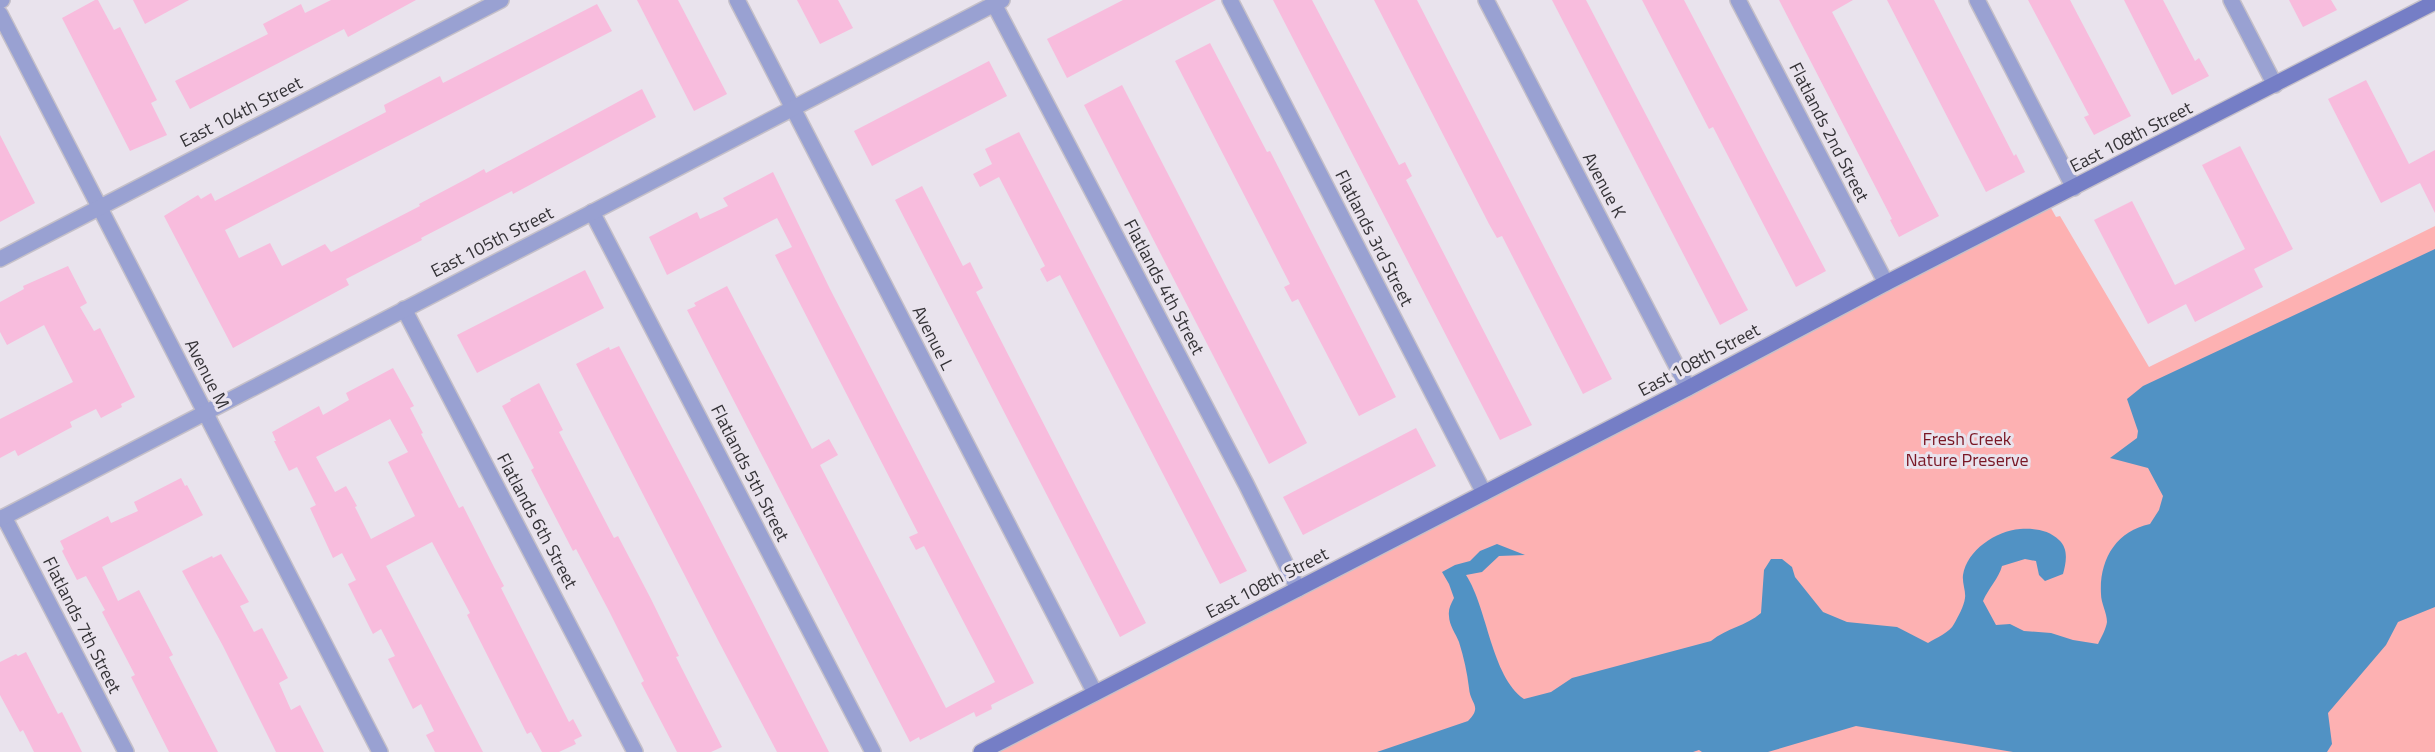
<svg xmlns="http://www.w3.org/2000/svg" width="2435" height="752" viewBox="0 0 2435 752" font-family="'Titillium Web',sans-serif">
  <rect width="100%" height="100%" fill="#e9e3ed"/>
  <g fill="#fdb1b2">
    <path d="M2047 201 2056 217 2060 216 2149 367 2435 226V281L2171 497 2111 647 1928 651 1770 641 1415 752H989Z"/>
    <path d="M2435 593V752H2313L2329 691 2392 616Z"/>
    <path d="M1859 714 2079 752H1655Z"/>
  </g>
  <path fill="#5192c4" d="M2435 249V607L2398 622 2386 645 2328 713 2332 744 2327 752H2013L1856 726 1768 752H1702L1699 750 1693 752H1377L1468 721C1483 706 1470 704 1469 688 1467 672 1464 658 1459 642 1456 634 1449 625 1449 616 1448 609 1451 604 1454 598L1449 584 1442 572 1455 565 1470 561 1480 551 1497 544 1525 555 1499 556 1482 572 1466 575C1488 609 1491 676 1524 699L1551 692 1572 678 1711 641C1727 628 1746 626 1761 613L1764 570 1771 559H1782L1792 567 1795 577 1823 612 1847 622 1897 627 1928 643C1936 638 1950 632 1954 624 1958 617 1964 606 1965 598 1966 591 1962 583 1963 575 1967 550 1996 531 2020 529 2034 528 2049 530 2059 540 2069 549 2066 563 2063 574L2045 581 2039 575 2036 561 2025 559 2002 566C1999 578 1988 589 1983 601L1996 625 2010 624 2024 631 2051 633 2073 640 2098 644C2101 638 2106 629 2107 622 2107 613 2101 603 2101 594 2099 560 2116 531 2150 524L2159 510 2163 496 2148 468 2110 458 2137 438 2138 431 2127 399 2143 386Z"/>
  <g fill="#f8bcdd" fill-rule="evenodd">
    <path d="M95 0H98L114 30 120 27 157 100 151 103 167 135 130 151 62 18Z"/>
    <path d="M133 0H189L145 24Z"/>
    <path d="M331 0H416L348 37 344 29 190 109 175 81 268 34 263 24 301 4 305 13Z"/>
    <path d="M637 0H678L727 94 694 111Z"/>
    <path d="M797 0H838L853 28 820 44Z"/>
    <path d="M1123 0H1216L1067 78 1047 39Z"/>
    <path d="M1273 0H1312L1399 165 1405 162 1412 176 1406 180 1532 425 1500 440Z"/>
    <path d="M1374 0H1417L1612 379 1583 394 1502 236 1497 238 1489 224Z"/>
    <path d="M1552 0H1586L1748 310 1720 325Z"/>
    <path d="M1642 0H1684L1826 271 1796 287 1713 127 1709 129Z"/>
    <path d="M1779 0H1853L1832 12 1939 216 1899 237 1890 220 1892 219Z"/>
    <path d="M1887 0H1934L2014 156 2016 154 2025 172 1986 192Z"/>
    <path d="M2028 0H2070L2131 116 2094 135 2084 117 2089 115Z"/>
    <path d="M2124 0H2163L2195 61 2199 58 2209 76 2172 95Z"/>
    <path d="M2289 0H2331L2337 10 2303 27Z"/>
    <path d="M597 4 612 31 225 230 239 258 270 243 282 266 325 244 331 252 420 206 419 204 470 177 484 169 486 173 642 89 656 117 513 194 512 191 421 238 422 240 346 279 349 285 233 348 164 216 198 195 201 199 211 193 215 201 386 112 384 105 440 76 443 83Z"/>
    <path d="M1210 43 1267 152 1270 151 1396 397 1359 416 1298 299 1292 302 1284 287 1290 284 1175 61Z"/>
    <path d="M989 61 1007 96 872 166 854 131Z"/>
    <path d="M2366 80 2409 164 2435 150V213L2420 183 2381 203 2328 99Z"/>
    <path d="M1122 85 1307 443 1269 464 1084 105Z"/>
    <path d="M1019 132 1247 571 1220 584 1060 275 1047 282 1040 269 1045 266 999 177 980 187 973 174 992 164 985 149Z"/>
    <path d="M0 135 35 203 0 222Z"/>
    <path d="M2240 146 2293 249 2254 269 2263 287 2195 322 2186 304 2148 324 2094 220 2132 201 2175 285 2245 249 2202 165Z"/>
    <path d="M773 172 830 289 1034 683 991 705 992 709 976 717 974 712 920 740 919 737 910 742 687 310 696 306 694 303 727 286 812 449 829 439 838 455 820 465 821 467 946 708 995 682 924 546 916 550 909 537 918 533 775 255 792 247 777 218 667 275 649 237 697 212 700 219 728 206 723 198Z"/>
    <path d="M922 186 963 266 970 262 983 288 976 292 1146 623 1120 637 895 200Z"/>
    <path d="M68 266 87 303 80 307 94 331 100 328 135 397 121 404 122 407 101 418 96 409 70 422 72 427 18 456 15 450 0 458V419L73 382 44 325 7 345 0 332V302L24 289 23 286Z"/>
    <path d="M585 270 604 308 477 373 457 335Z"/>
    <path d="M619 346 703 506 829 752H777L719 642 576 364 609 347 610 350Z"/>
    <path d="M393 368 414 406 410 408 423 433 421 434 459 508 463 506 495 569 504 586 501 588 537 659 569 722 573 719 582 736 574 740 576 744 559 752H542L531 732 527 734 467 615 470 613 432 542 386 566 483 752H435L426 735 434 731 421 704 413 709 388 659 395 656 381 629 373 634 348 584 356 580 342 553 333 558 310 508 316 505 297 467 289 471 274 441H276L272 432 319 406 323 415 349 400 346 393ZM390 419 408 452 388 462 415 516 371 539 355 507 357 506 346 486 335 492 316 457Z"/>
    <path d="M539 383 563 430 559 432 614 538 618 536 651 599 679 656 676 657 722 747 711 752H677L641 683 644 681 609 611 576 549 573 551 531 470 534 468 502 406 511 401 510 399Z"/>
    <path d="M1416 428 1436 466 1303 535 1283 497Z"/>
    <path d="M181 478 185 486 187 485 203 515 102 567 118 601 139 590 173 655 169 657 218 752H169L131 677 135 675 102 612 105 610 86 576 77 580 62 551 64 549 60 541 108 516 111 523 138 511 134 502Z"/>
    <path d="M221 554 249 602 240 606 254 632 262 628 288 678 279 683 291 710 300 705 324 752H276L223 646 182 571 212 556 213 558Z"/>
    <path d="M26 652 58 714 62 712 82 752H34L23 730 20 732 0 695V662L16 654 18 656Z"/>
  </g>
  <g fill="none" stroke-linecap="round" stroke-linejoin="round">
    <g stroke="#c5c0c9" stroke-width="18">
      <g id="street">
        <path d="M737 0 1095 693"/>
        <path d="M1230 0 1484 493"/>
        <path d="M1486 0 1688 388"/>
        <path d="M1738 0 1886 283"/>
        <path d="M1977 0 2074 188"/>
        <path d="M2231 0 2275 85"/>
        <path d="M0 1 2 0"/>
        <path d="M994 4 1246 484 1298 589"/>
        <path d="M0 14 380 752"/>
        <path d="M592 212 873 752"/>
        <path d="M0 259 501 0"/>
        <path d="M404 309 635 752"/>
        <path d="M4 517 126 752"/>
        <path d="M0 519 1002 0"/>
      </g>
    </g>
    <g stroke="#c5c0c9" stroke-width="18">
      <path id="secondary" d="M981 752 1688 388 1886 283 2435 2"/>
    </g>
    <use href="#street" stroke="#99a1d2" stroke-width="15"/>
    <use href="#secondary" stroke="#757ec6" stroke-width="15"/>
  </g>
  <g text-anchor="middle" stroke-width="6" stroke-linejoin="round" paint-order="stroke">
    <g font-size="18" fill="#353337" stroke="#e9e3ed">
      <text transform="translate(241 112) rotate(-27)" y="6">East 104th Street</text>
      <text transform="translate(1829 132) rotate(63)" y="6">Flatlands 2nd Street</text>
      <text transform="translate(2131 137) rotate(-27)" y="6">East 108th Street</text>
      <text transform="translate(1604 185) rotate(62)" y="6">Avenue K</text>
      <text transform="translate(1374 238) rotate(63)" y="6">Flatlands 3rd Street</text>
      <text transform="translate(492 242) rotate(-27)" y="6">East 105th Street</text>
      <text transform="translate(1164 287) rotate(62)" y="6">Flatlands 4th Street</text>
      <text transform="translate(933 338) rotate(63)" y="6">Avenue L</text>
      <text transform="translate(1699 360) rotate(-28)" y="6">East 108th Street</text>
      <text transform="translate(207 374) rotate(63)" y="6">Avenue M</text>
      <text transform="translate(750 473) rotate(63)" y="6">Flatlands 5th Street</text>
      <text transform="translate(537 521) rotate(62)" y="6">Flatlands 6th Street</text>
      <text transform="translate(1267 583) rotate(-27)" y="6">East 108th Street</text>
      <text transform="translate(82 625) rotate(63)" y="6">Flatlands 7th Street</text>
    </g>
    <g font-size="18" fill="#791725" stroke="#e9e3ed">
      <text x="1967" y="445">Fresh Creek<tspan x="1967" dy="21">Nature Preserve</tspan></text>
    </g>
  </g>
</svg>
